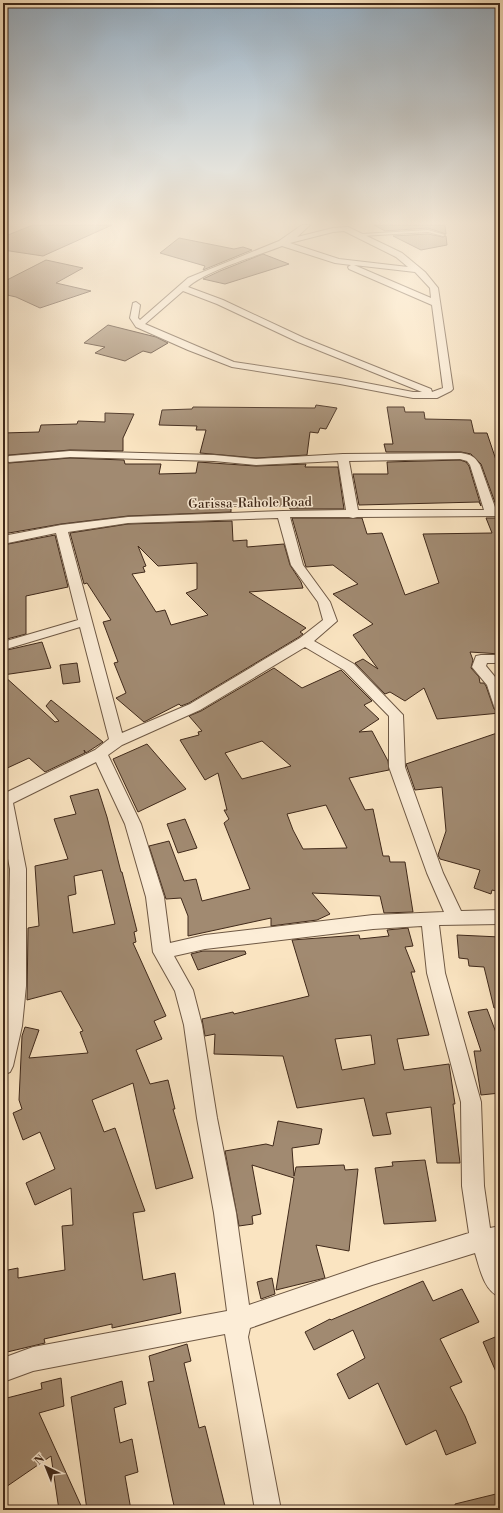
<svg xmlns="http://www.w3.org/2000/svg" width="503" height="1513" viewBox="0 0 503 1513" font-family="'Libre Bodoni',serif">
  <rect width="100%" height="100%" fill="#fae4c1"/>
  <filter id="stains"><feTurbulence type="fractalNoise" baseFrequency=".005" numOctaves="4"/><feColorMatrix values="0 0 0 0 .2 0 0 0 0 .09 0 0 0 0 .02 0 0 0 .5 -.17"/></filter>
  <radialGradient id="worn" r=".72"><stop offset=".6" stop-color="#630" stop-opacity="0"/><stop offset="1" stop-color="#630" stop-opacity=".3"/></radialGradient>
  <g fill="#a18a71" stroke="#40291a" fill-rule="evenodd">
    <path d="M33 225H112L43 256 3 250V237Z"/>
    <path d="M374 225H445L446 234 428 228 385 231Z"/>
    <path d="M428 234 443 237 446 236 447 245 421 250 393 236Z"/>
    <path d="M179 238 234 249 243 247 252 250 203 270 205 266 160 253Z"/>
    <path d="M263 254 289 264 225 284 203 279 220 271Z"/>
    <path d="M46 260 83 268 56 283 91 291 40 308 16 297 3 294V282Z"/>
    <path d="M108 325 156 337 168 343 151 353 143 351 125 361 95 353 105 347 84 343Z"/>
    <path d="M316 405 337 408 326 429 320 428 318 433 310 432 307 455 256 458 200 453 206 430H196L197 426 159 425 162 410 192 409 193 407 315 408Z"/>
    <path d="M387 407H404L405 412H424L425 419 471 420 474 433H487L496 460H500V508H497L481 464 471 454 461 452H386L384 444H393Z"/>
    <path d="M105 413 134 414 123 438V451L70 450 9 455 3 458V433L39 432 41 425 77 424 78 421 105 422Z"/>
    <path d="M70 458 124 460 125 464H161L159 474 196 473 198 462 256 466 306 464 305 467H338L344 509H290L289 506H231V512L128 516 61 524 3 534V460L9 463Z"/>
    <path d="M460 460 466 462 469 466 481 506 479 502 359 505 353 474H388L387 462Z"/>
    <path d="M292 518H362L367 534 382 533 405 595 439 583 423 534 492 533 486 518H500V654L470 652 473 660 471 668 479 677 480 683H484L486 686 494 709 500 713 437 719 424 688 405 701 390 692 385 694 355 663 363 659 378 669 353 635 373 624 333 594 358 584 333 565 306 567Z"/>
    <path d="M232 521 233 541 247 540V547L284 544 290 565 301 582 303 588 249 592 306 628 300 632 303 634 299 637 189 703 181 706 179 704 144 722 116 698 126 693 114 663 118 662 103 622 111 620 87 583 84 584 70 533 128 524ZM138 546 158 566 197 563V589L186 593 208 615 171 625 165 610 156 612 132 574 145 572 143 567 146 566Z"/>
    <path d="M55 535 68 587 26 596V634L3 640V545Z"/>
    <path d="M42 642 51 668 3 675V651Z"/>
    <path d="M77 663 80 682 63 684 60 665Z"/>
    <path d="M274 668 302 688 341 670 372 701 364 705 379 719 359 732 372 731 388 761 389 770 349 778 365 810 373 809 383 856H389L390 862H405L413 912 384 913 380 896 312 893 330 914 317 920 271 926V918L188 936V916L181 898 166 899 149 846 169 841 184 881 196 879 202 901 250 889 224 823 229 819 224 810H227L218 773 205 780 180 740 199 735 198 732 202 731 189 716 201 711ZM262 741 291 766 242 779 225 753ZM326 805 347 848 303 849 293 830 287 814Z"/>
    <path d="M3 675 55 722 59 721 46 706 51 700 103 742 86 753 84 750 85 753 45 772 29 758 3 770Z"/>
    <path d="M500 732V892L492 890 491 894 474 888 480 870 440 859 438 855 446 831 442 787 415 790 406 764Z"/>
    <path d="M147 744 186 789 138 812 113 759Z"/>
    <path d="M98 789 107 817 121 872H122L137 931 134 932 136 942 133 943 166 1016 154 1021 162 1039 136 1050 150 1084 168 1080 175 1109H173L193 1178 156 1189 133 1083 92 1100 104 1132 115 1128 145 1211 133 1213 143 1280 175 1273 181 1313 112 1328V1324L44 1339 45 1343 3 1353V1271L18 1268V1278L65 1270 62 1226 73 1225 71 1188 35 1205 26 1183 55 1169 40 1132 23 1140 13 1113 22 1109 19 1100 22 1036 25 1027 39 1030 29 1058 88 1053 80 1032 83 1031 61 991 27 1000 28 928 39 926 35 866 68 859 54 819 76 814 70 796ZM102 870 115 924 73 933 68 896 76 894 74 876Z"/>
    <path d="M185 819 197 848 178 853 167 824Z"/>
    <path d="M408 928 413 946 405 947 415 972H411L429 1035 397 1039 404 1070 449 1064 455 1104H453L460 1163H437L431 1107 386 1113 391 1134 373 1136 364 1098 297 1108 283 1056 214 1054 215 1034 205 1036 202 1019 233 1012 234 1014 309 996 292 940 359 935 360 939 389 936 387 930ZM371 1035 375 1064 342 1070 335 1039Z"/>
    <path d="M7 932V970H3V933Z"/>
    <path d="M457 935 500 937V1008H494L484 967 469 966 468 959 459 958Z"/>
    <path d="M203 951H245L246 954 198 970 191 954Z"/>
    <path d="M487 1009 500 1043V1093L481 1095 474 1051H481L468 1012Z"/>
    <path d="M278 1121 322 1129 319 1144 292 1148 294 1176 296 1167 344 1165 345 1170 358 1169 349 1251 316 1245 325 1278 276 1290 294 1178 252 1165 261 1214 252 1216 253 1224 239 1226 225 1151 266 1144 273 1146Z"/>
    <path d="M425 1160 436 1221 384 1224 375 1168 393 1166 392 1162Z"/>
    <path d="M272 1278 275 1294 261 1299 257 1282Z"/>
    <path d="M423 1281 433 1301 462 1289 479 1322 440 1339 462 1382 450 1387 465 1416 476 1443 446 1455 436 1430 406 1445 378 1383 349 1399 337 1374 365 1358 353 1330 314 1350 305 1332 330 1319 331 1320Z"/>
    <path d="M500 1335V1381L483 1342Z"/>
    <path d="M187 1344 191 1361 184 1363 199 1428 205 1426 226 1510H175L172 1497 148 1382 154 1381 149 1356Z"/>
    <path d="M61 1378 64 1406 39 1413 83 1510H59L51 1456 3 1489V1399L42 1389 41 1383Z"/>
    <path d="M122 1381 126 1404 114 1408 120 1443 132 1439 138 1472 125 1476 131 1510H87L71 1397Z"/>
    <path d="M500 1493V1510H455V1504Z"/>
  </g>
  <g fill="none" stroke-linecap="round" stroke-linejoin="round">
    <g stroke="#6e5844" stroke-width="2">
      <path id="lane" d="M428 230 445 235 443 236 428 232 362 236 360 235 362 234Z"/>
    </g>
    <g stroke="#6e5844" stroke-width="2">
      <g id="street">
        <path d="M302 225H310L297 237 333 228 348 227 402 253 425 272 438 288 453 389 451 391 437 398H413L340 384 232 367 188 350 136 327 130 318 133 303 136 302 140 305 138 318 140 320 188 278 279 241ZM344 231 396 257 408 267 339 259 290 243 333 232ZM282 246 335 263 351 265 348 267 349 269 432 305 443 388 432 392 431 389 304 338 223 300 188 287C207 270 257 256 282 246ZM354 265 415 272 430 288 431 298ZM183 291 217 304 298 342 422 392H413L340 378 234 362 145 324Z"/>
        <path d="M70 451 214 455 256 459 343 454 461 453C472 455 474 456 480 465L496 510H500V516L357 517 353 518 349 517H290L303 565 330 602 337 621 314 641 354 664 403 715 405 767 443 873 461 911 500 910V924L439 925 445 973 481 1102 484 1186 490 1228 500 1226V1248L495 1249 500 1261V1297C484 1291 480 1269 475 1253L372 1285 250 1328 248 1337 281 1510H255L225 1334 33 1371 3 1382V1358L33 1347 227 1311 214 1213 197 1118 184 1025 175 991 153 952 146 897 125 824 96 762 13 803 26 869V986L22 1026 13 1066 10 1072 3 1075V1028L8 986 10 869 3 833V794L95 750 109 739 80 627 3 650V642L78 620 56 533 3 544V536L61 525 128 517 283 511 346 510 338 461 256 465 214 461 70 457 9 462 4 459 9 456ZM460 459 467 461 470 465 484 510H358L349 461ZM278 518 291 565 318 602 323 620 300 638 190 704 122 733 68 532 128 523ZM305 647 344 670 389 716V767L427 873 444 912 373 915 205 935 170 943 164 897 141 824 108 755 122 745 200 710ZM422 926 427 973 461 1102 462 1186 469 1233 372 1263 249 1305 236 1213 217 1118 202 1025 193 990 174 956 205 949 373 929Z"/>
        <path d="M481 655H500V663H487L486 666 500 683V711L495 709 487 685 472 667 476 656Z"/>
      </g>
    </g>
    <use href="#lane" fill="#fcedd7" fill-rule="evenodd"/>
    <use href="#street" fill="#fcedd7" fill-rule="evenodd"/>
  </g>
  <linearGradient id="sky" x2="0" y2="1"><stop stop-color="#96aec2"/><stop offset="0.51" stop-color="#fdf3e3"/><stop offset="1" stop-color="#fdf3e3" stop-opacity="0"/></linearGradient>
  <rect width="503" height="437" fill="url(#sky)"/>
  <g text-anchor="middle" stroke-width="3" stroke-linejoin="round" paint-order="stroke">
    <g font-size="13" fill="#40291a" stroke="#fcedd7">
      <text transform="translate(250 502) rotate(-1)" y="5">Garissa-Rahole Road</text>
    </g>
  </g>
  <rect width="503" height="1513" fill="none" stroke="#fae4c1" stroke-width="16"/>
  <rect x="4" y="4" width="495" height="1505" fill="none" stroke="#40291a" stroke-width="2"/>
  <rect x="8" y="8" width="487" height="1497" fill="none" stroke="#40291a"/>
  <g transform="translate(46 1467) rotate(317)" stroke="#fcedd7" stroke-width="3" paint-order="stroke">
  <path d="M0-3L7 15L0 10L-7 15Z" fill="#40291a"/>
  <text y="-6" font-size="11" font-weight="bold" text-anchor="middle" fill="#40291a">N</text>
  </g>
  <rect width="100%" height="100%" filter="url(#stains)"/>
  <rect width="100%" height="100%" fill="url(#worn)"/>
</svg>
